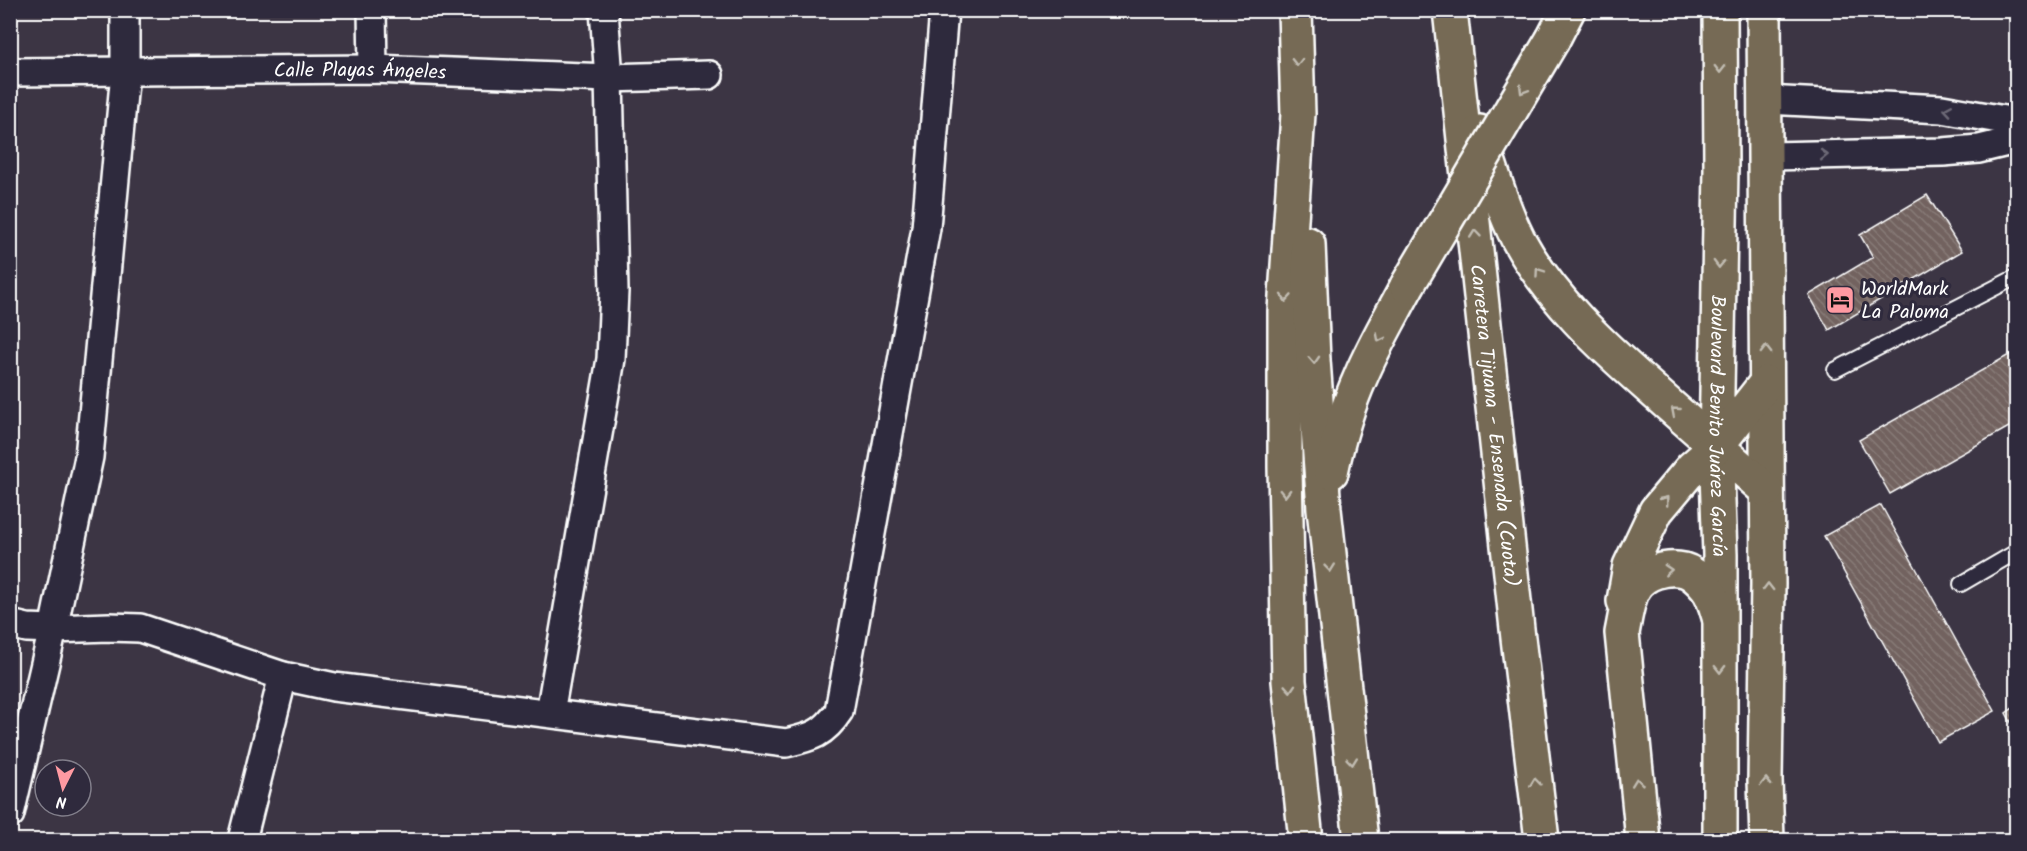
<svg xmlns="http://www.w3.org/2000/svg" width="2027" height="851" viewBox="0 0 2027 851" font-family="Kalam,sans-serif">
  <defs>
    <pattern id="building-back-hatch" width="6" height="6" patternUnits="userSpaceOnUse" patternTransform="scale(1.5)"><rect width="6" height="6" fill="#72625f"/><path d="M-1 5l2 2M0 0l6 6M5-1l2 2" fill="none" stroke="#877a77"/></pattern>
  </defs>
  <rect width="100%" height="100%" fill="#3c3544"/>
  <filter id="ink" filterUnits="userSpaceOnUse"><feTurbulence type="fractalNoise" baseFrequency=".0167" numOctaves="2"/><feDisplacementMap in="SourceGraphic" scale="12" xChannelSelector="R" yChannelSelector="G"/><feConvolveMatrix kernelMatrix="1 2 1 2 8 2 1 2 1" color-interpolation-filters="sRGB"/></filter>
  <g filter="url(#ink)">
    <g fill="url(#building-back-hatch)" stroke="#fff" stroke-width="1.5">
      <path d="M1927 195 1962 251 1829 330 1809 295 1873 257 1860 235Z"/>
      <path d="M2016 351V423L1890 494 1859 440Z"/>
      <path d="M1881 505 1995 711 1938 742 1824 536Z"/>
      <path d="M2016 706V731L2006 713Z"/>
    </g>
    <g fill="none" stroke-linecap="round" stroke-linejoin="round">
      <g stroke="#fff" stroke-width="18">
        <g id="lane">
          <path d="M1835 370 2016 277"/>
          <path d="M1961 584 2016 552"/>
        </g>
      </g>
      <g stroke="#fff" stroke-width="32">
        <g id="street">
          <path d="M372 10 373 69"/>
          <path id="s1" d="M10 72 373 69 609 78 709 75"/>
          <path d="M1764 100 1942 109 2016 122"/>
          <path d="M1766 156 1943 152 1979 149 2016 140"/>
          <path d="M10 624 27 628 53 629 109 627 140 628 283 676 334 687 786 743C812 737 824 734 839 711L926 228 944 10"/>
          <path d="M550 713 611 359 614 291 609 78 604 10"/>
          <path d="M10 814 53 629 89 457 125 72V10"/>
          <path d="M242 840 283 676"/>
        </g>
      </g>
      <g stroke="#fff" stroke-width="38">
        <g id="primary">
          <path id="s2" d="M1720 10 1721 169 1716 447 1720 554V840"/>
          <path d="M1764 10 1768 584 1765 780 1767 840"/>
        </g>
      </g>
      <g stroke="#fff" stroke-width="38">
        <g id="highway">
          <path d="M1295 10 1298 114 1285 311V467L1289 681 1306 840"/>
          <path id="s3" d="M1450 10 1518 638 1542 840"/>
          <path d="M1553 39 1568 10"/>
          <path d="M1479 132C1491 168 1501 205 1518 239 1550 298 1600 344 1650 388 1689 423 1728 456 1766 490"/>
          <path d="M1308 244 1313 360 1324 509 1361 840"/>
          <path d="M1331 472C1338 439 1347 407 1361 376 1374 345 1392 315 1407 286"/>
          <path d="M1624 601 1630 566 1656 511 1692 468 1716 447 1766 383"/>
          <path d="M1643 840 1622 633C1625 619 1627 600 1634 588 1643 572 1667 566 1684 570 1692 572 1701 581 1706 587 1713 595 1716 607 1719 617"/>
        </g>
      </g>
      <use href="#lane" stroke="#2f2a3d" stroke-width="14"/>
      <use href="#street" stroke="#2f2a3d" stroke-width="27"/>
      <use href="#primary" stroke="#766a54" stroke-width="33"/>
      <use href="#highway" stroke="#766a54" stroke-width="33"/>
      <g stroke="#fff" stroke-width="38" stroke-linecap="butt">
        <path id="highway-bridge" d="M1407 286 1553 39"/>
      </g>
      <use href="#highway-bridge" stroke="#766a54" stroke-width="33"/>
    </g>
    <defs><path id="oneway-chevron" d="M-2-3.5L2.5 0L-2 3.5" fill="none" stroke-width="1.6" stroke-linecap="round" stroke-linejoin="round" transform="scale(1.5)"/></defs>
    <g stroke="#c1bcb2">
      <use href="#oneway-chevron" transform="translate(1297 62) rotate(89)"/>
      <use href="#oneway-chevron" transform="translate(1720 69) rotate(90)"/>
      <use href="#oneway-chevron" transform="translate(1523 90) rotate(121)"/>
      <use href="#oneway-chevron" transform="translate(1475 234) rotate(-96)"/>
      <use href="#oneway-chevron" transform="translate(1719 264) rotate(91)"/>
      <use href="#oneway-chevron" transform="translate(1539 272) rotate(-125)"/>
      <use href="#oneway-chevron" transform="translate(1286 298) rotate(94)"/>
      <use href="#oneway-chevron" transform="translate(1380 338) rotate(117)"/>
      <use href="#oneway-chevron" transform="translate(1766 350) rotate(-90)"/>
      <use href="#oneway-chevron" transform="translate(1314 360) rotate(87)"/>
      <use href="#oneway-chevron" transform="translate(1675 411) rotate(-139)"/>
      <use href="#oneway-chevron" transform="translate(1285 493) rotate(89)"/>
      <use href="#oneway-chevron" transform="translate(1665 500) rotate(-51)"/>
      <use href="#oneway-chevron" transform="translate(1330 568) rotate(84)"/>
      <use href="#oneway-chevron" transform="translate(1668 570) rotate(-3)"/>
      <use href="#oneway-chevron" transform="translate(1768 587) rotate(-90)"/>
      <use href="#oneway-chevron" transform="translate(1720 669) rotate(89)"/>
      <use href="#oneway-chevron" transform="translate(1290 688) rotate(86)"/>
      <use href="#oneway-chevron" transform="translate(1352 761) rotate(84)"/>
      <use href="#oneway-chevron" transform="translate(1535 782) rotate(-97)"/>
      <use href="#oneway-chevron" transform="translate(1637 782) rotate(-96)"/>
      <use href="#oneway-chevron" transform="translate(1766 782) rotate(-90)"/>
    </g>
    <g stroke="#6d6a77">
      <use href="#oneway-chevron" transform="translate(1948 110) rotate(-171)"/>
      <use href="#oneway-chevron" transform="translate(1824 155) rotate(-1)"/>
    </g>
  </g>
  <defs>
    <g id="hotel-square" transform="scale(1.5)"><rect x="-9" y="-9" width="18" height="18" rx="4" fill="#ff9aa2" stroke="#2f2a3d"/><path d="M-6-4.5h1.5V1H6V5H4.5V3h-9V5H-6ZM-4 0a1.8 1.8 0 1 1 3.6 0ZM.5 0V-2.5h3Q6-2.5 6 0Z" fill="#111"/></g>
  </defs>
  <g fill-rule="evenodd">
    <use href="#hotel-square" x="1840" y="300"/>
  </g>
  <g text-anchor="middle" stroke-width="6" stroke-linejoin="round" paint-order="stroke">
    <g font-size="20" fill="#fff" stroke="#2f2a3d">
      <text dy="7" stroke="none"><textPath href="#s1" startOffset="350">Calle Playas Ángeles</textPath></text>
      <text dy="7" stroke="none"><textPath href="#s2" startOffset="416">Boulevard Benito Juárez García</textPath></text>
      <text dy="7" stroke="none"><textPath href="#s3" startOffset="418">Carretera Tijuana - Ensenada (Cuota)</textPath></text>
    </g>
    <g font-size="20" fill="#fff" stroke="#2f2a3d" text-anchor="start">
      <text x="1861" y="295">WorldMark<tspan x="1861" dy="23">La Paloma</tspan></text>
    </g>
  </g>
  <rect width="2027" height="851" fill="none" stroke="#2f2a3d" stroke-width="36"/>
  <rect x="18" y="18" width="1991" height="815" fill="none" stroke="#fff" stroke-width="2" filter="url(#ink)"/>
  <g transform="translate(63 788) rotate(186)"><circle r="28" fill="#2f2a3d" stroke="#827f8b" stroke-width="1.5"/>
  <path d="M0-4.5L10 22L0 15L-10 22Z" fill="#ff9aa2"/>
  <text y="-9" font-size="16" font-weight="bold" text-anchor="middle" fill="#ffffff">N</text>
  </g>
</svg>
